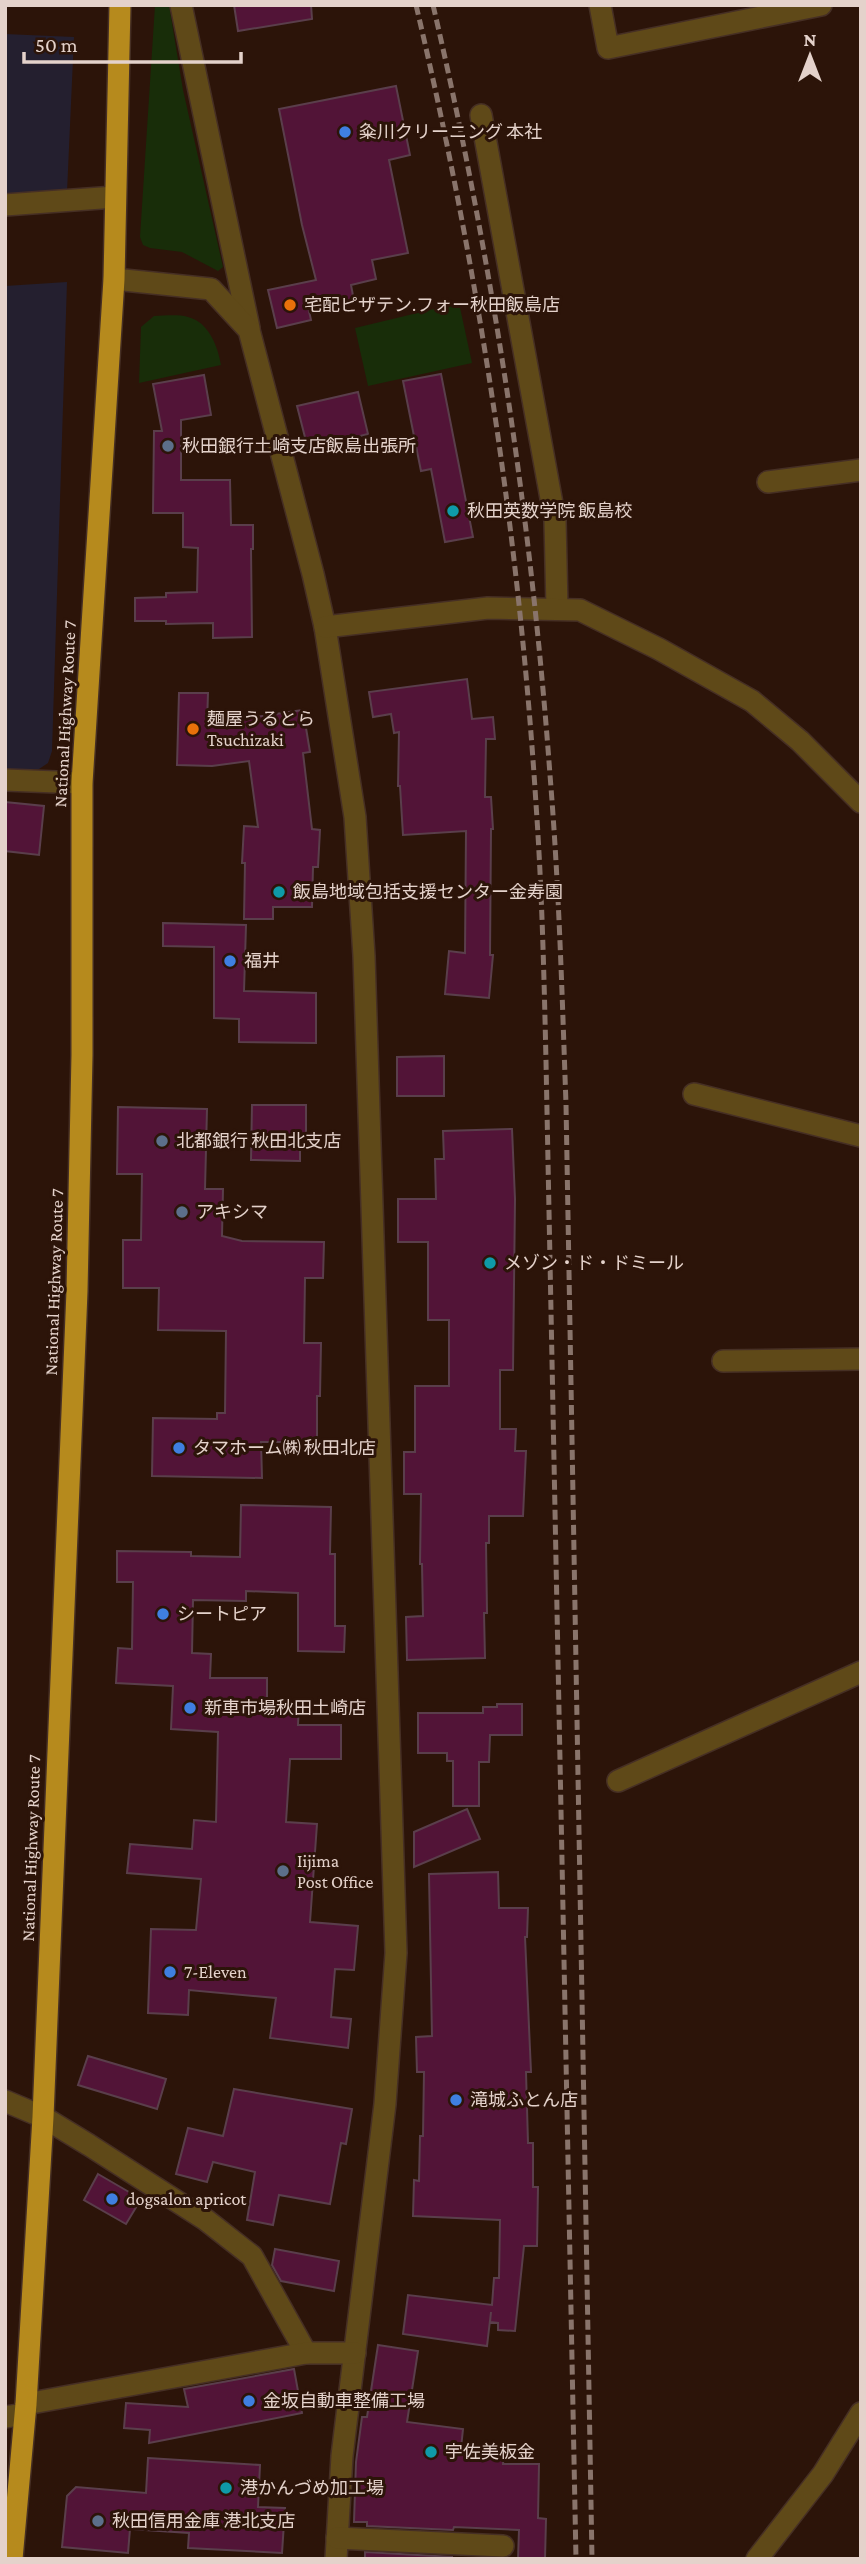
<svg xmlns="http://www.w3.org/2000/svg" width="866" height="2564" viewBox="0 0 866 2564" font-family="'Crimson Pro','Noto Sans JP',serif">
  <rect width="100%" height="100%" fill="#2c1409"/>
  <g fill="#241f2f">
    <path d="M5 34 74 37 67 192 5 196Z"/>
    <path d="M67 282 52 751 48 763 39 769H5V286Z"/>
  </g>
  <g fill="#182d09">
    <path d="M155 5H169L183 90 223 267 218 271 182 252 150 248 143 245 140 237Z"/>
    <path d="M459 303 472 363 368 386 355 328Z"/>
    <path d="M154 316C165 316 177 314 188 317 209 322 218 347 221 365L139 383 141 327Z"/>
  </g>
  <g fill="#521437" stroke="#5a3e4b" stroke-width="2">
    <path d="M234 5H311L312 19 238 31Z"/>
    <path d="M396 86 410 155 389 160 408 253 372 260 376 279 351 285 354 301 309 311 311 320 277 328 268 290 316 280 302 225 279 109Z"/>
    <path d="M441 374 473 537 445 542 431 469 421 471 403 381Z"/>
    <path d="M204 375 211 415 181 420V480H230L231 525H253V549H251L252 637 213 638V623L166 624V621H135V598L166 597V593L197 592 198 548 183 547V513H153L154 431H162L153 384Z"/>
    <path d="M358 392 368 434 308 449 297 406Z"/>
    <path d="M467 679 472 719 493 717 495 739H486L485 797H491L493 829H491L490 955H493L489 998 445 994 449 951 465 953 466 831 403 835 400 786H398L399 732 394 733 391 714 373 717 369 692Z"/>
    <path d="M179 693H208L207 724 303 710 310 752 303 753 312 829 320 830 318 867H313L312 907H273V919H244L245 863H242L244 826 258 827 249 761 212 766 177 765Z"/>
    <path d="M5 802 44 806 39 855 5 851Z"/>
    <path d="M163 923 246 925 244 991 316 993V1043L239 1042V1019L214 1018V947L163 946Z"/>
    <path d="M444 1056V1096H397V1057Z"/>
    <path d="M252 1105H306V1142H300V1161L251 1160Z"/>
    <path d="M118 1107 207 1109 205 1189H223L222 1236 242 1241 324 1242 323 1278H305L304 1343H321L320 1396H317V1442H261L262 1478 152 1476 153 1418 217 1419V1413H225L226 1331 158 1330 159 1288H123V1240H141L142 1174H117Z"/>
    <path d="M512 1129 515 1199 513 1370H500V1429H516L515 1451H526L523 1516H489V1543H486L487 1613H484L485 1658 407 1660 406 1617 423 1616 422 1564H420L421 1494H404V1452H415V1386H449V1320H428V1242H398V1199H436L435 1159H444L443 1131Z"/>
    <path d="M241 1505 331 1507 330 1554H335V1626H345L344 1652 298 1651V1593L246 1591V1601L193 1600 192 1653 211 1654 210 1678H267V1703L299 1704 298 1725H341V1759H290L286 1822 317 1824 310 1922 358 1926 354 1970 335 1969 331 2017 351 2019 348 2048 270 2038 276 1998 189 1990 188 2015 148 2013 151 1929 196 1930 201 1879 127 1873 130 1844 192 1849 194 1820 216 1822 218 1732 171 1729 173 1686 116 1683 118 1648 132 1649 133 1582H117V1551L191 1552V1556L240 1557Z"/>
    <path d="M497 1704H522V1735H490L489 1762H479V1806H453V1761H447V1753H418V1713H483V1707H497Z"/>
    <path d="M467 1809 480 1839 414 1867V1832Z"/>
    <path d="M498 1872 499 1908H528L527 1937H525L531 2072H526L528 2143H533V2187H538L537 2246H524L515 2331 498 2330V2323L490 2322 491 2312 487 2346 403 2334 408 2295 492 2305 494 2278H499L500 2220 413 2216 414 2180 419 2181 420 2136H423L424 2072H417L416 2037 432 2036 429 1874Z"/>
    <path d="M88 2056 166 2079 157 2109 78 2085Z"/>
    <path d="M234 2089 352 2109 346 2144 341 2143 330 2204 279 2195 273 2225 247 2220 255 2172 213 2162 207 2182 176 2174 188 2128 223 2136Z"/>
    <path d="M98 2174 141 2199 126 2224 84 2200Z"/>
    <path d="M275 2249 339 2261 334 2291 281 2281 272 2265Z"/>
    <path d="M378 2345 418 2351 407 2422 463 2429 461 2448 504 2453 503 2464H539L538 2518 546 2519 545 2559H518L519 2530 454 2527 453 2530 367 2526V2522H354L356 2462 362 2417H367Z"/>
    <path d="M294 2369 302 2413 149 2443 150 2430 124 2428 126 2403 188 2407 184 2389Z"/>
    <path d="M148 2458 260 2465 258 2507 285 2508 282 2553 188 2548 189 2533 130 2529 128 2553 62 2547 67 2496 76 2487 146 2493Z"/>
    <path d="M365 2552 452 2557V2559H365Z"/>
  </g>
  <g fill="none" stroke-linecap="round" stroke-linejoin="round">
    <g stroke="#462f24" stroke-width="24">
      <g id="minor">
        <path d="M181 5 249 328"/>
        <path d="M600 5 608 48 821 5"/>
        <path d="M481 115 555 520 557 608"/>
        <path d="M5 205 115 197"/>
        <path d="M114 279 211 289 249 330 313 574 325 627 355 817 364 956 396 1953 385 2104 342 2456 336 2559"/>
        <path d="M768 482 861 470"/>
        <path d="M325 627 488 608 580 610 659 649 752 701 800 741 861 802"/>
        <path d="M5 780 82 783"/>
        <path d="M694 1094 861 1136"/>
        <path d="M723 1361 861 1359"/>
        <path d="M618 1781 861 1672"/>
        <path d="M5 2101 43 2117 89 2145 206 2220 252 2256 306 2353"/>
        <path d="M26 2404 306 2353H355"/>
        <path d="M5 2417 25 2414"/>
        <path d="M337 2538 503 2546"/>
        <path d="M757 2559 823 2474 861 2413"/>
      </g>
    </g>
    <g stroke="#462f24" stroke-width="24">
      <path id="highway" d="M12 2559 26 2404 43 2117 77 1291 82 1055V783L114 279 120 5"/>
    </g>
    <use href="#minor" stroke="#5f4918" stroke-width="21"/>
    <use href="#highway" stroke="#b68a1d" stroke-width="21"/>
    <g stroke="#89746b" stroke-width="5" stroke-dasharray="10 5" stroke-linecap="butt">
      <path d="M416 5C478 267 519 535 536 804 542 890 544 975 546 1061L576 2559"/>
      <path d="M433 5C492 258 531 516 550 775 559 885 562 994 566 1104L592 2559"/>
    </g>
  </g>
  <g fill="#3f7fe0" stroke="#2c1409" stroke-width="2.5">
    <circle cx="345" cy="132" r="7"/>
    <circle cx="230" cy="961" r="7"/>
    <circle cx="179" cy="1448" r="7"/>
    <circle cx="163" cy="1614" r="7"/>
    <circle cx="190" cy="1708" r="7"/>
    <circle cx="170" cy="1972" r="7"/>
    <circle cx="456" cy="2100" r="7"/>
    <circle cx="112" cy="2199" r="7"/>
    <circle cx="249" cy="2401" r="7"/>
  </g>
  <g fill="#e8710a" stroke="#2c1409" stroke-width="2.5">
    <circle cx="290" cy="305" r="7"/>
    <circle cx="193" cy="729" r="7"/>
  </g>
  <g fill="#5c6f8a" stroke="#2c1409" stroke-width="2.5">
    <circle cx="168" cy="446" r="7"/>
    <circle cx="162" cy="1141" r="7"/>
    <circle cx="182" cy="1212" r="7"/>
    <circle cx="283" cy="1871" r="7"/>
    <circle cx="98" cy="2521" r="7"/>
  </g>
  <g fill="#0f9aa8" stroke="#2c1409" stroke-width="2.5">
    <circle cx="453" cy="511" r="7"/>
    <circle cx="279" cy="892" r="7"/>
    <circle cx="490" cy="1263" r="7"/>
    <circle cx="431" cy="2452" r="7"/>
    <circle cx="226" cy="2488" r="7"/>
  </g>
  <g text-anchor="middle" stroke-width="6" stroke-linejoin="round" paint-order="stroke">
    <g font-size="18" fill="#e4d2cb" stroke="#2c1409" text-anchor="start">
      <text x="359" y="138">粂川クリーニング 本社</text>
      <text x="304" y="311">宅配ピザテン.フォー秋田飯島店</text>
      <text x="182" y="452">秋田銀行土崎支店飯島出張所</text>
      <text x="467" y="517">秋田英数学院 飯島校</text>
      <text x="207" y="725">麺屋うるとら<tspan x="207" dy="21">Tsuchizaki</tspan></text>
      <text x="293" y="898">飯島地域包括支援センター金寿園</text>
      <text x="244" y="967">福井</text>
      <text x="176" y="1147">北都銀行 秋田北支店</text>
      <text x="196" y="1218">アキシマ</text>
      <text x="504" y="1269">メゾン・ド・ドミール</text>
      <text x="193" y="1454">タマホーム㈱ 秋田北店</text>
      <text x="177" y="1620">シートピア</text>
      <text x="204" y="1714">新車市場秋田土崎店</text>
      <text x="297" y="1867">Iijima<tspan x="297" dy="21">Post Office</tspan></text>
      <text x="184" y="1978">7-Eleven</text>
      <text x="470" y="2106">滝城ふとん店</text>
      <text x="126" y="2205">dogsalon apricot</text>
      <text x="263" y="2407">金坂自動車整備工場</text>
      <text x="445" y="2458">宇佐美板金</text>
      <text x="240" y="2494">港かんづめ加工場</text>
      <text x="112" y="2527">秋田信用金庫 港北支店</text>
    </g>
    <g font-size="18" fill="#e4d2cb" stroke="#2c1409">
      <text transform="translate(65 714) rotate(-87)" y="6">National Highway Route 7</text>
      <text transform="translate(54 1282) rotate(-88)" y="6">National Highway Route 7</text>
      <text transform="translate(31 1848) rotate(-88)" y="6">National Highway Route 7</text>
    </g>
  </g>
  <rect width="866" height="2564" fill="none" stroke="#e4d2cb" stroke-width="14"/>
  <g transform="translate(810 56)" stroke="#2c1409" stroke-width="5" paint-order="stroke">
  <path d="M0-5L12 26L0 18L-12 26Z" fill="#e4d2cb"/>
  <text y="-10" font-size="19" font-weight="bold" text-anchor="middle" fill="#e4d2cb">N</text>
  </g>
  <path d="M24 52v10h217v-10" fill="none" stroke="#e4d2cb" stroke-width="3.5"/>
  <text x="35" y="52" font-size="21" fill="#e4d2cb" stroke="#2c1409" stroke-width="5" paint-order="stroke">50 m</text>
</svg>
